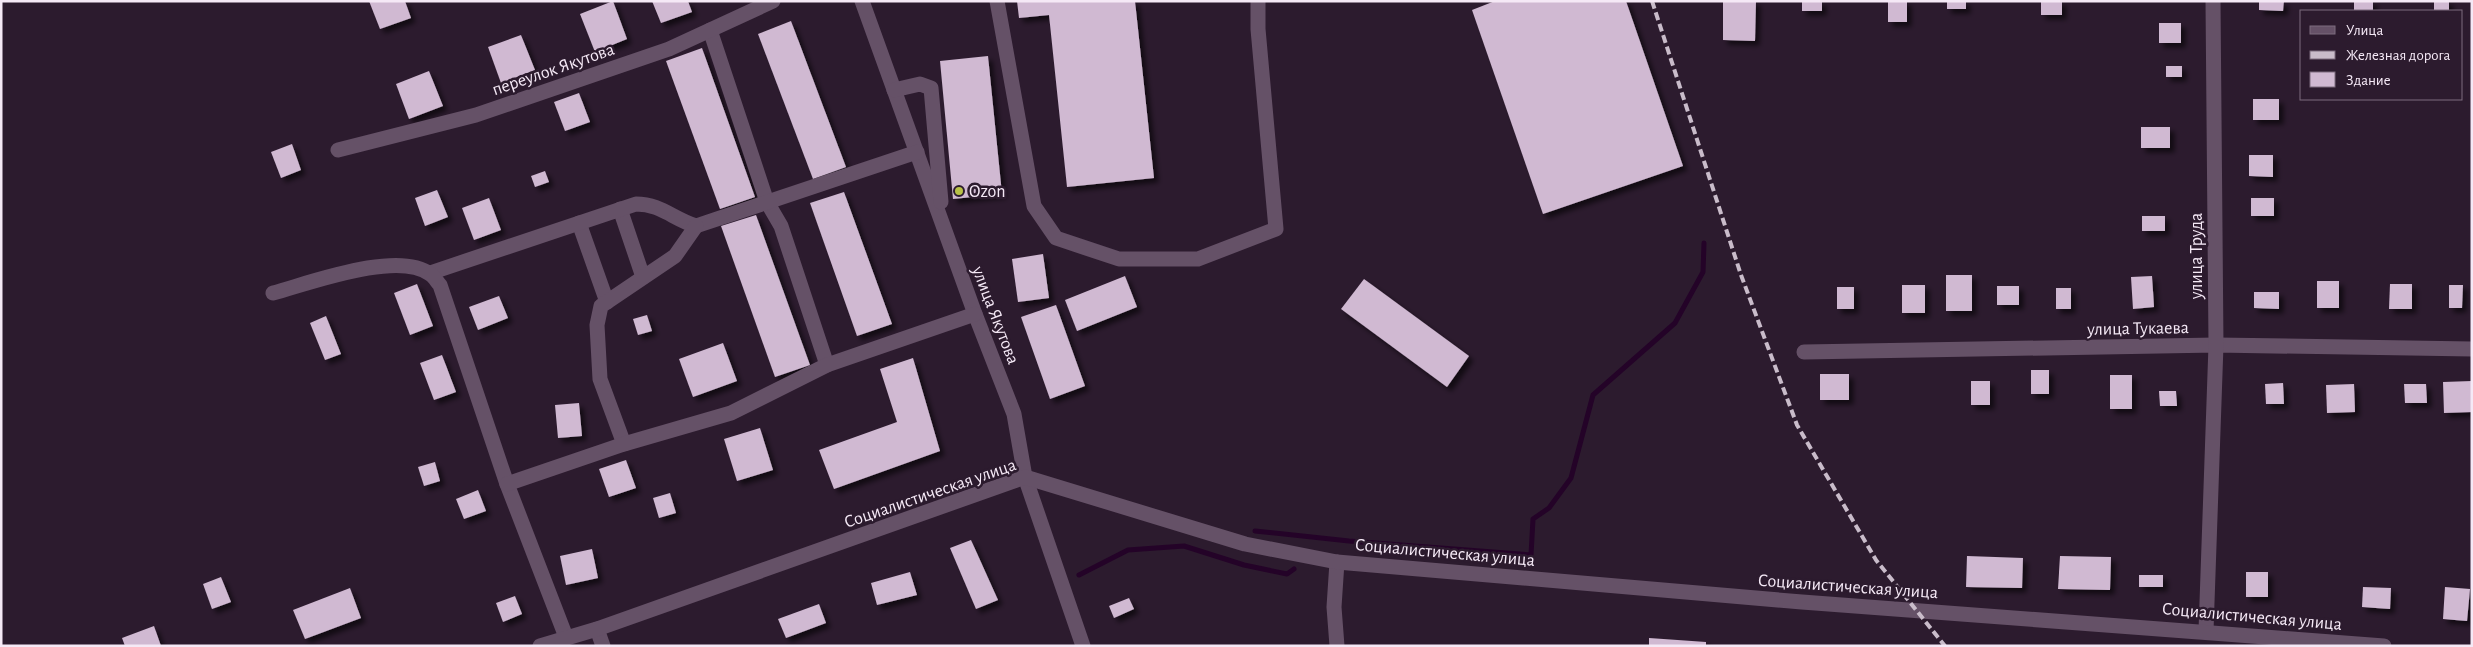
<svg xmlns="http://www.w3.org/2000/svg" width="2473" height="647" viewBox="0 0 2473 647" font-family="'Alegreya Sans',sans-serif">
  <defs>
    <filter id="shadow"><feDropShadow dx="4.5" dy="4.5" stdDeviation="2.5" flood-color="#0009"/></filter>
  </defs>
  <rect width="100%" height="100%" fill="#2c1b2e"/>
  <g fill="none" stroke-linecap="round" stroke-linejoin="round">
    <g stroke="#240328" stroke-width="5">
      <path d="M1255 531 1349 541 1531 555 1533 519 1549 508 1571 478 1593 395 1675 323 1703 272 1704 243"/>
      <path d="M1079 575 1128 550 1184 546 1244 565 1287 574 1294 569"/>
    </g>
  </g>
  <g fill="#d0b9d2" filter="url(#shadow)">
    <path d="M369 1H405L411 18 380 29Z"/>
    <path d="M613 1 627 39 595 52 580 14Z"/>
    <path d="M652 1H688L692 12 661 23Z"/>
    <path d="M1017 1H1135L1154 178 1067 187 1049 15 1019 18Z"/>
    <path d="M1495 1H1626L1683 166 1543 214 1472 10Z"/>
    <path d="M1723 1H1756L1755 41 1723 40Z"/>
    <rect x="1802" y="1" width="20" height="10"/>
    <rect x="1888" y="1" width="19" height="21"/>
    <rect x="1947" y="1" width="19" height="8"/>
    <rect x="2041" y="1" width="21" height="14"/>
    <path d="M2259 1H2284L2283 11 2259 10Z"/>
    <rect x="2354" y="1" width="19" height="10"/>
    <rect x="2434" y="1" width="15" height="10"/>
    <path d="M791 21 846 167 813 179 758 34Z"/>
    <rect x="2159" y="23" width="22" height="20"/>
    <path d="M521 35 535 70 501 83 488 47Z"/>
    <path d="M702 48 755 197 720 209 666 61Z"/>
    <path d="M988 56 1002 194 953 199 940 61Z"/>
    <rect x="2166" y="66" width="16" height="11"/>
    <path d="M429 71 443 106 409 119 396 84Z"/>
    <path d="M579 93 590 122 565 131 554 102Z"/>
    <rect x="2253" y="99" width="26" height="21"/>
    <rect x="2141" y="127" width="29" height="21"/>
    <path d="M292 144 301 170 281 178 271 152Z"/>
    <path d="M2249 155H2273V177L2249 176Z"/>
    <path d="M545 171 549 182 535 187 531 176Z"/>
    <path d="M437 190 448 217 425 226 415 198Z"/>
    <path d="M844 192 892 324 857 336 810 203Z"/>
    <path d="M489 198 501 230 474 240 462 208Z"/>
    <rect x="2251" y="198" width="23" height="18"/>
    <path d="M756 215 810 365 775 377 721 226Z"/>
    <rect x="2142" y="216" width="23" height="15"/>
    <path d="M1043 254 1049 298 1018 302 1012 259Z"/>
    <rect x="1946" y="275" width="26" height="36"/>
    <path d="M1125 276 1137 307 1077 331 1065 300Z"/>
    <path d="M2152 276 2154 307 2133 309 2131 277Z"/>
    <path d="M1364 279 1469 356 1447 387 1341 309Z"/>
    <rect x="2317" y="281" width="22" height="27"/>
    <path d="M417 284 433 326 410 335 394 293Z"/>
    <path d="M2390 284H2412V309H2389Z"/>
    <rect x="1902" y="285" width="23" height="28"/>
    <path d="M2449 285H2463L2462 308H2449Z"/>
    <rect x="1997" y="286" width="22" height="19"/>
    <rect x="1837" y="287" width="17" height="22"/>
    <rect x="2056" y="288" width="15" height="21"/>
    <path d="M2254 292H2279V309L2254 308Z"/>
    <path d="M499 296 508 318 478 330 469 307Z"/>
    <path d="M1056 305 1085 386 1050 399 1021 317Z"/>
    <path d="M647 315 652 331 638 335 633 319Z"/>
    <path d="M326 316 341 354 325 360 310 323Z"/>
    <path d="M723 343 737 381 693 397 679 359Z"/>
    <path d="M442 355 456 392 434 400 420 363Z"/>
    <path d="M913 358 940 451 834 489 819 450 897 422 880 369Z"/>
    <rect x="2031" y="370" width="18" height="24"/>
    <rect x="1820" y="374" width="29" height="26"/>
    <rect x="2110" y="375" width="22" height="34"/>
    <rect x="1971" y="381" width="19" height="24"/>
    <path d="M2472 381V412L2444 413 2443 382Z"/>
    <path d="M2283 383 2284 404H2266L2265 384Z"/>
    <path d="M2354 384 2355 412 2327 413 2326 385Z"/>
    <path d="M2404 384H2426L2427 403H2405Z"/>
    <path d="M2159 391H2176L2177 406H2160Z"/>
    <path d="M579 403 582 436 558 438 555 405Z"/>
    <path d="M760 428 773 470 737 481 724 439Z"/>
    <path d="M626 460 636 488 609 497 599 469Z"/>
    <path d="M435 462 440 481 424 486 418 467Z"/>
    <path d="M478 490 486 511 464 519 456 499Z"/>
    <path d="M670 493 676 513 659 518 653 498Z"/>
    <path d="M971 540 998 600 976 609 950 548Z"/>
    <path d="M592 549 598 578 566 585 560 556Z"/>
    <path d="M1967 556 2023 558 2022 588 1966 587Z"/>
    <path d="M2060 556 2111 557 2110 590 2058 589Z"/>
    <path d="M910 572 917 595 877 605 871 583Z"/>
    <rect x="2246" y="572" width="22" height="25"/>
    <rect x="2139" y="575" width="24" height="12"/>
    <path d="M221 577 231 602 212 609 203 584Z"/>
    <path d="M2363 587 2391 588 2390 609 2362 607Z"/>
    <path d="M2445 587 2470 589 2467 621 2443 619Z"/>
    <path d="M350 588 361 618 305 639 293 610Z"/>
    <path d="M515 596 522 614 503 622 496 603Z"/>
    <path d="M1129 598 1134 609 1114 618 1109 606Z"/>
    <path d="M819 604 826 623 786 638 778 619Z"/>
    <path d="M154 626 161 646H125L122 638Z"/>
    <path d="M1649 638 1706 642V646H1649Z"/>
  </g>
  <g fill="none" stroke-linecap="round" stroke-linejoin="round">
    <g stroke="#655167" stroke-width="15">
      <path d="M862 1 975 314 1014 414 1025 477 1083 646"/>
      <path d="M997 1 1034 206 1056 238 1119 259H1198L1276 229 1258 29V1"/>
      <path d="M710 30 767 202 781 226 827 365"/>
      <path d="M894 90 920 84 931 88 941 202"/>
      <path d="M338 150 476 115 669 49 773 1"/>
      <path d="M620 209 643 277"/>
      <path d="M579 223 607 302"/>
      <path d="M430 273 636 204C661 204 673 219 696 226L917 152"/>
      <path d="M273 293C310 283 398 250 430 274 434 276 437 282 440 285L507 484 566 637"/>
      <path d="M1804 352 2216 345 2472 349"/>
      <path d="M624 444 600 379 597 325 601 306 675 256 696 226"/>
      <path d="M507 484 624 444 731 413 827 365 975 314"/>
      <path d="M1337 562 1334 607 1337 646"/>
      <path d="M597 629 603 646"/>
      <path d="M2206 631 2216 345 2213 1"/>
      <path d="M540 646 597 629 1025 477 1245 544 1337 562 1802 602 2384 646"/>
    </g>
    <path stroke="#c9bcca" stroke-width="4" stroke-dasharray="8 4" stroke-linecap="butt" d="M1652 1 1741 275 1797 425 1876 560 1945 646"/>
  </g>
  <circle fill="#b8c147" stroke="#2c1b2e" stroke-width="2" cx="959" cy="191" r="5"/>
  <g text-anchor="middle" stroke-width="5" stroke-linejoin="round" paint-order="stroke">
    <g font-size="18" fill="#f5e9f6" stroke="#2c1b2e">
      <text transform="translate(553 69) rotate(-19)" y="6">переулок Якутова</text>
      <text transform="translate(2196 256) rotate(-90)" y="6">улица Труда</text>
      <text transform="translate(996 315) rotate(69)" y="6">улица Якутова</text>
      <text transform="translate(2138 328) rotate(-1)" y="6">улица Тукаева</text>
      <text transform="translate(930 493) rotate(-19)" y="6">Социалистическая улица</text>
      <text transform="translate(1445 552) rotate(5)" y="6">Социалистическая улица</text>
      <text transform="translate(1848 586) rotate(4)" y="6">Социалистическая улица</text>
      <text transform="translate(2252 616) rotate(5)" y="6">Социалистическая улица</text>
    </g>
    <g font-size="18" fill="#f5e9f6" stroke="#2c1b2e" text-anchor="start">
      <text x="969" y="197">Ozon</text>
    </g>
  </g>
  <rect width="2473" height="647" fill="none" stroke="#f5e9f6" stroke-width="5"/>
  <rect x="2300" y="10" width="162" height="90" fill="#2c1b2e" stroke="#7c6d7e"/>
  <rect x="2310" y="26" width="25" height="8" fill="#655167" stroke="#7c6d7e"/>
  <text x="2346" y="35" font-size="15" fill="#f5e9f6">Улица</text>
  <rect x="2310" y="51" width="25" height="8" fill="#c9bcca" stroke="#7c6d7e"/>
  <text x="2346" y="60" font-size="15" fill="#f5e9f6">Железная дорога</text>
  <rect x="2310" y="72" width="25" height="15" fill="#d0b9d2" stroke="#7c6d7e"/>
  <text x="2346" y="85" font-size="15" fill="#f5e9f6">Здание</text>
</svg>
